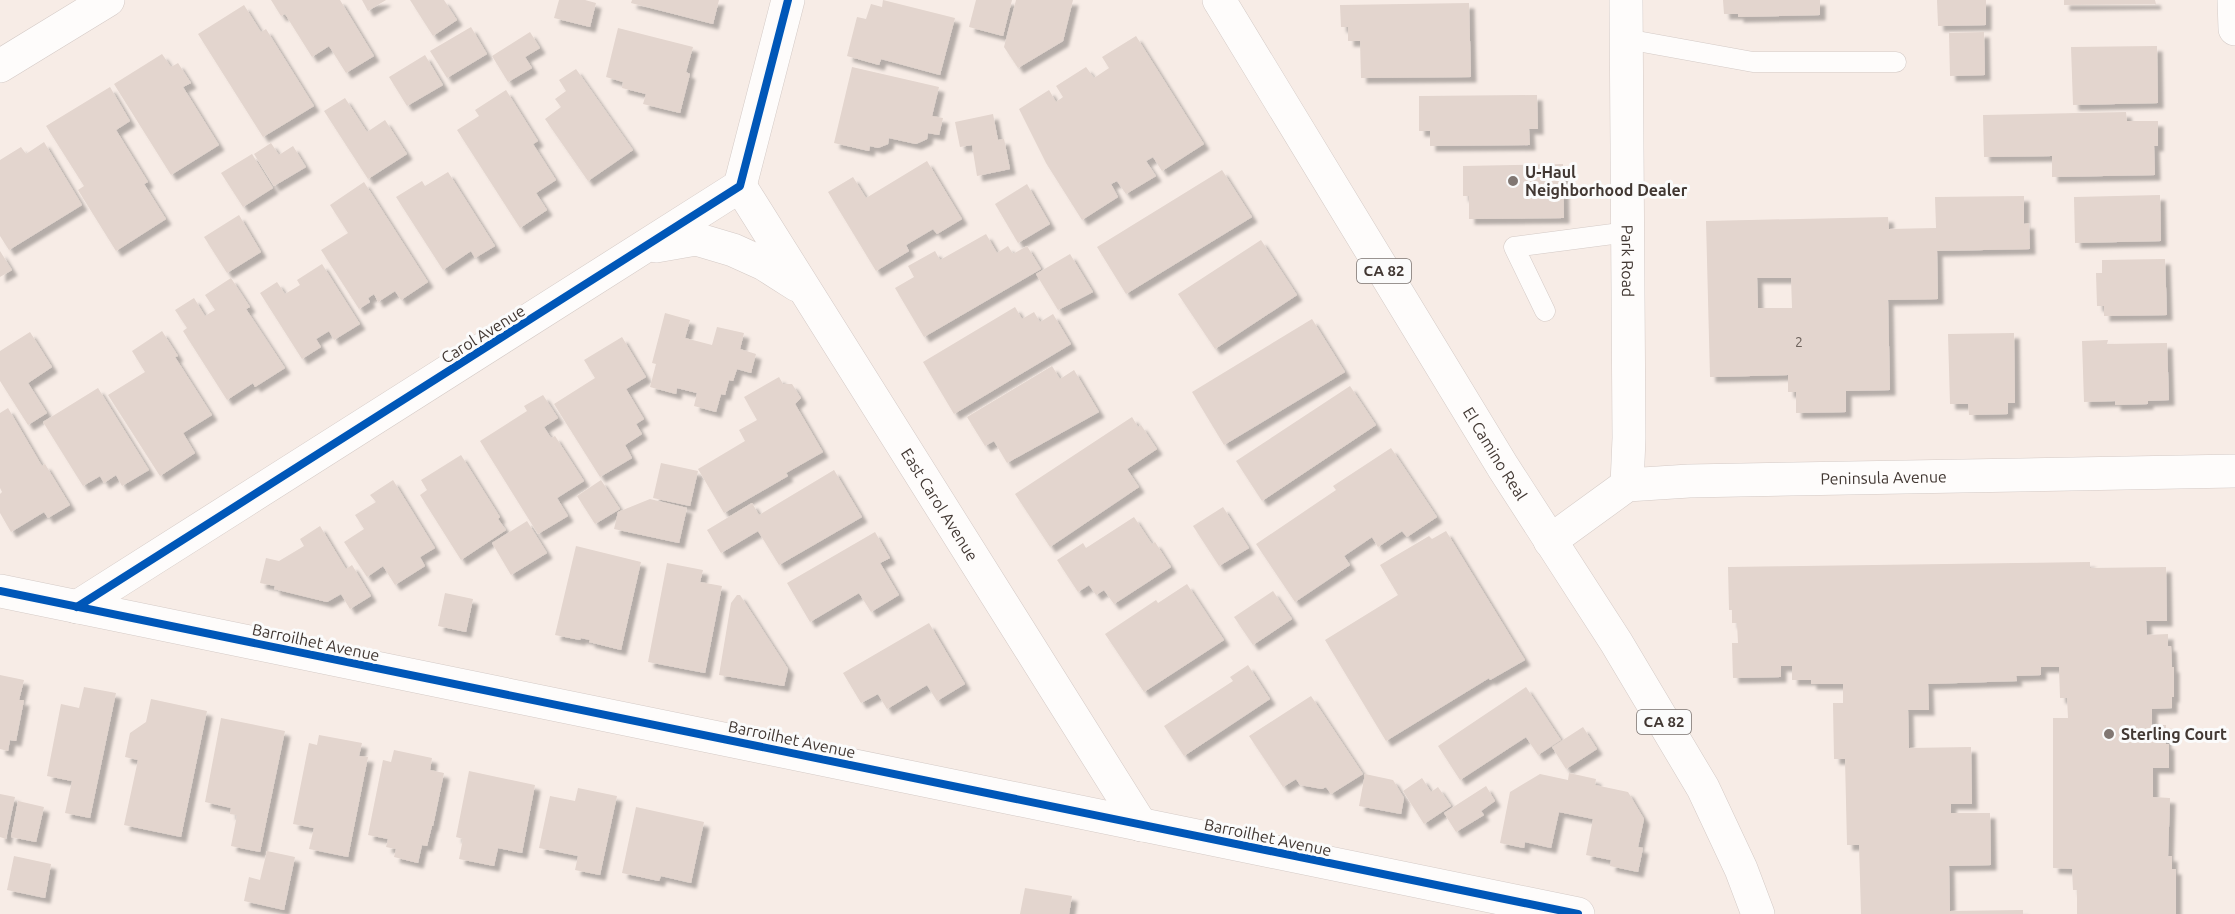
<svg xmlns="http://www.w3.org/2000/svg" width="2235" height="914" viewBox="0 0 2235 914" font-family="Ubuntu,sans-serif">
  <defs>
    <filter id="shadow"><feDropShadow dx="5.5" dy="5.5" stdDeviation="1.5" flood-color="#0004"/></filter>
  </defs>
  <rect width="100%" height="100%" fill="#f7ece6"/>
  <g fill="#e3d5ce" fill-rule="evenodd" filter="url(#shadow)">
    <path d="M271 0H340L374 56 346 73 329 46 312 57 285 14 281 16Z"/>
    <path d="M362 0H386L368 11Z"/>
    <path d="M410 0H444L457 20 433 36Z"/>
    <path d="M559 0H585L596 3 590 27 554 18Z"/>
    <path d="M632 0H719L713 24 631 3Z"/>
    <path d="M883 0 955 18 940 75 881 59 879 65 847 56 857 17 866 19 871 4 882 7Z"/>
    <path d="M976 0H1012L1003 36 969 27Z"/>
    <path d="M1016 0H1073L1063 41 1018 68 1004 47Z"/>
    <path d="M1723 0H1820V15L1738 17V14H1724Z"/>
    <path d="M1937 0H1986V25L1938 26Z"/>
    <path d="M2064 0H2155L2156 4 2064 5Z"/>
    <path d="M1469 3 1471 77 1361 78 1360 41H1348V27H1341L1340 5Z"/>
    <path d="M244 5 261 32 266 29 314 106 263 137 198 34Z"/>
    <path d="M471 27 487 54 447 78 430 51Z"/>
    <path d="M618 28 693 47 686 72 690 74 680 113 643 104 646 94 622 88 623 82 606 77Z"/>
    <path d="M530 32 540 48 525 57 532 68 508 82 492 56Z"/>
    <path d="M1984 32 1985 75 1950 76 1949 33Z"/>
    <path d="M1136 36 1204 144 1162 171 1153 157 1146 161 1156 176 1126 194 1117 181 1111 184 1118 197 1082 220 1046 163 1019 109 1049 90 1056 102 1063 97 1056 86 1086 67 1094 78 1109 68 1102 57Z"/>
    <path d="M2157 46 2158 103 2073 105 2071 47Z"/>
    <path d="M162 54 171 67 178 63 191 83 183 87 219 145 171 175 114 84Z"/>
    <path d="M425 55 443 85 407 106 389 77Z"/>
    <path d="M852 67 939 87 932 116 943 118 939 135 928 133 927 139 916 144 889 138 888 144 878 148 870 146 869 151 834 143Z"/>
    <path d="M576 69 633 150 588 181 545 119 561 107 555 99 566 91 559 80Z"/>
    <path d="M110 87 130 121 116 130 148 182 144 184 166 219 116 251 78 190 84 186 46 126Z"/>
    <path d="M506 90 538 141 533 144 556 180 536 193 547 210 520 228 457 130 479 116 475 110Z"/>
    <path d="M1537 95 1538 129H1529L1530 145 1430 146V131H1419V96Z"/>
    <path d="M345 98 367 132 385 120 407 154 368 179 324 111Z"/>
    <path d="M2126 112 2127 121H2158V146H2154L2155 175 2052 177V156L1984 157 1983 115Z"/>
    <path d="M993 114 998 140 1004 139 1010 169 977 176 972 145 960 147 955 122Z"/>
    <path d="M44 142 82 205 9 250 0 236V160L21 147 26 154Z"/>
    <path d="M271 143 279 155 293 146 306 167 274 186 254 154Z"/>
    <path d="M252 154 273 188 243 207 221 173Z"/>
    <path d="M927 161 962 219 937 234 933 229 906 245 909 251 876 271 828 192 853 177 866 198Z"/>
    <path d="M1563 164 1564 218 1469 219V196H1463V166Z"/>
    <path d="M1222 170 1252 217 1126 294 1097 247Z"/>
    <path d="M448 172 495 246 475 258 471 251 443 270 396 197 422 181 425 186Z"/>
    <path d="M364 182 428 282 401 300 395 291 378 302 374 294 368 298 370 302 359 309 321 250 348 233 330 205Z"/>
    <path d="M1027 184 1050 224 1018 243 995 204Z"/>
    <path d="M2160 195 2161 241 2075 243 2074 197Z"/>
    <path d="M2024 196V224L2029 223 2030 249 1937 251 1938 299 1888 300 1890 390 1846 391V412L1796 413V392H1788V375L1710 377 1706 221 1888 217 1889 229 1936 228 1935 197ZM1757 278H1791L1792 308H1758Z"/>
    <path d="M239 215 261 252 227 273 204 237Z"/>
    <path d="M986 234 997 253 1008 246 1013 254 1027 246 1041 269 924 337 895 288 914 277 908 266 935 251 940 260Z"/>
    <path d="M1261 240 1297 295 1215 349 1178 294Z"/>
    <path d="M0 251 12 270 0 277Z"/>
    <path d="M1070 254 1093 292 1058 310 1036 274Z"/>
    <path d="M2165 259 2167 315 2104 316V306H2097L2096 273H2102V260Z"/>
    <path d="M322 264 360 324 334 340 329 331 316 339 321 347 302 359 260 293 277 282 285 294 300 285 297 280Z"/>
    <path d="M231 278 250 307 246 309 285 368 255 387 253 383 227 400 183 331 187 328 175 310 194 298 205 316 215 310 205 295Z"/>
    <path d="M1015 307 1022 319 1034 312 1040 322 1053 314 1071 344 954 414 923 362Z"/>
    <path d="M665 313 690 320 685 338 712 345 717 327 744 333 740 349 756 354 751 373 737 369 733 381 729 380 725 395 721 394 716 412 694 406 697 393 677 388 676 394 650 387 656 364 652 363Z"/>
    <path d="M1312 319 1345 372 1224 445 1192 392Z"/>
    <path d="M162 331 178 356 175 357 212 415 183 433 195 453 160 476 108 395 145 372 132 351Z"/>
    <path d="M30 332 52 367 28 383 47 413 28 425 0 381V351Z"/>
    <path d="M2014 333 2015 403H2008V414L1969 415 1968 404H1950L1948 334Z"/>
    <path d="M622 337 646 377 626 389 644 419 636 424 642 434 625 445 632 458 600 477 554 404 595 378 584 360Z"/>
    <path d="M2108 340 2107 344 2167 343 2169 400 2148 401V404L2115 405V401L2084 402 2082 341Z"/>
    <path d="M1052 366 1060 379 1074 370 1099 412 1007 463 994 441 985 446 967 417Z"/>
    <path d="M779 377 783 384H792L801 398 795 404 823 452 786 473 788 476 724 513 698 469 745 441 739 430 757 420 744 397Z"/>
    <path d="M1350 386 1376 425 1262 501 1236 461Z"/>
    <path d="M98 388 149 470 122 486 116 475 104 483 100 476 83 486 43 422Z"/>
    <path d="M543 395 558 418 544 427 551 438 555 436 584 481 557 498 568 516 538 534 480 441 527 411 524 406Z"/>
    <path d="M8 408 42 466 45 464 70 505 48 518 44 512 11 532 0 513V494L2 492 0 488V413Z"/>
    <path d="M1132 417 1138 427 1141 425 1157 449 1127 469 1139 487 1050 547 1015 494Z"/>
    <path d="M1391 448 1437 517 1407 537 1402 531 1378 547 1372 537 1344 556 1350 565 1295 602 1256 544 1336 490 1333 486Z"/>
    <path d="M461 455 500 517 498 519 506 530 461 560 420 495 427 490 421 480Z"/>
    <path d="M661 463 698 471 690 506 653 498Z"/>
    <path d="M834 470 862 517 779 565 758 531 721 553 707 530 752 503 759 515Z"/>
    <path d="M393 480 435 548 420 557 425 566 395 585 383 566 367 577 344 542 364 529 355 515 376 502 370 495Z"/>
    <path d="M601 480 620 509 595 524 577 496Z"/>
    <path d="M650 499 687 508 679 543 614 529 618 512Z"/>
    <path d="M1223 507 1249 548 1219 566 1193 526Z"/>
    <path d="M1134 517 1152 544 1155 542 1171 567 1114 604 1104 590 1096 595 1089 585 1078 592 1057 560 1083 543 1086 548Z"/>
    <path d="M527 521 547 553 511 575 492 543Z"/>
    <path d="M320 526 346 569 352 565 371 596 350 609 341 594 327 602 274 589 275 586 260 583 266 558 279 561 304 546 300 539Z"/>
    <path d="M1446 531 1525 660 1490 680 1489 678 1386 741 1325 640 1398 595 1380 565 1429 536 1432 539Z"/>
    <path d="M875 532 890 558 880 563 899 595 871 612 859 593 810 622 787 583Z"/>
    <path d="M576 546 641 562 621 650 589 642 590 640 581 638 580 640 555 635Z"/>
    <path d="M2090 562V568L2166 567 2167 621H2146L2147 635 2168 634V646H2171L2172 667H2174V697H2172V708L2152 709V725H2166V744H2169V768H2153V797L2170 798 2168 856H2172V869H2176V914H2077V890H2073L2072 869 2053 868V718H2068L2067 698H2060L2059 667H2041V675L2016 676 2017 681 1928 684 1929 710H1908L1909 748 1971 747 1972 804H1951V813H1990L1991 865 1949 866 1950 911 2023 910V914H1861L1859 845H1847L1845 759H1834L1833 703H1843V684H1811V680H1792V666H1781V677L1733 678 1732 643H1738L1737 623H1732V610H1729L1728 567Z"/>
    <path d="M667 563 703 570 700 582 722 586 705 673 648 662Z"/>
    <path d="M1187 584 1224 640 1144 692 1105 634 1156 600 1158 603Z"/>
    <path d="M1273 591 1292 619 1253 645 1234 617Z"/>
    <path d="M445 593 473 599 466 632 438 626Z"/>
    <path d="M737 595H740L788 669 784 686 719 675 731 603Z"/>
    <path d="M929 623 965 684 937 701 927 685 887 709 878 694 861 703 843 673Z"/>
    <path d="M1248 665 1270 699 1184 756 1164 726 1233 681 1230 677Z"/>
    <path d="M0 675 24 680 19 700H24L16 741 10 740 8 751 0 749Z"/>
    <path d="M84 687 116 693 90 818 65 813 72 781 47 776 61 704 79 708Z"/>
    <path d="M1526 687 1561 740 1538 755 1526 737 1460 780 1438 746Z"/>
    <path d="M1311 696 1363 774 1331 794 1326 787 1322 789 1300 785 1296 779 1283 787 1249 736Z"/>
    <path d="M151 699 207 711 181 837 124 825 138 760 125 757 130 733 146 722Z"/>
    <path d="M221 718 285 731 260 852 231 846 237 815 230 814 231 808 205 802Z"/>
    <path d="M1583 727 1597 749 1566 769 1552 747Z"/>
    <path d="M319 735 362 743 359 756 368 757 348 857 309 849 314 828 293 824 309 743 317 745Z"/>
    <path d="M394 750 432 758 430 770 444 773 433 826H432L427 846 422 845 418 863 394 857 396 849 386 847 388 839 368 835 383 760 391 762Z"/>
    <path d="M469 771 535 785 522 853 498 848 494 866 459 859 463 839 456 837Z"/>
    <path d="M1569 773 1596 779 1595 785 1628 792 1644 819 1638 847 1643 848 1638 872 1610 866 1611 860 1586 855 1593 819 1559 812 1551 848 1525 842 1524 848 1500 843 1510 792 1540 774 1568 780Z"/>
    <path d="M1365 774 1393 780 1404 798 1401 814 1359 806Z"/>
    <path d="M1422 778 1431 792 1438 787 1451 806 1424 824 1403 791Z"/>
    <path d="M1486 786 1495 801 1481 811 1484 815 1456 832 1444 813Z"/>
    <path d="M578 788 617 796 600 875 575 870 578 856 539 848 550 796 575 801Z"/>
    <path d="M0 794 15 797 6 839 0 837Z"/>
    <path d="M18 801 44 807 36 842 11 837Z"/>
    <path d="M636 807 704 822 691 883 661 876 659 881 622 873Z"/>
    <path d="M267 851 295 857 284 910 244 901 249 877 260 880Z"/>
    <path d="M14 856 51 864 45 898 7 890Z"/>
    <path d="M1025 888 1072 896 1069 914H1020Z"/>
  </g>
  <g fill="none" stroke-linecap="round" stroke-linejoin="round">
    <g stroke="#d4cac6" stroke-width="21">
      <g id="service">
        <path d="M1626 39 1753 62H1896"/>
        <path d="M1545 311 1514 247 1628 232"/>
      </g>
    </g>
    <g stroke="#d4cac6" stroke-width="34">
      <g id="minor">
        <path id="s1" d="M1626 0 1629 438 1627 485"/>
        <path d="M2234 0 2235 29"/>
        <path d="M0 66 108 0"/>
        <path id="s2" d="M740 186 1141 825"/>
        <path d="M656 246 696 239 733 250 764 264 797 285"/>
        <path d="M0 591 1578 914"/>
        <path d="M77 607 740 186 788 0"/>
      </g>
    </g>
    <g stroke="#d4cac6" stroke-width="34">
      <g id="secondary">
        <path id="s3" d="M1550 541 1627 485 1689 481 2235 471"/>
      </g>
    </g>
    <g stroke="#d4cac6" stroke-width="34">
      <g id="primary">
        <path id="s4" d="M1219 0 1503 467 1616 642 1703 788 1741 869 1758 914"/>
      </g>
    </g>
    <use href="#service" stroke="#fefcfb" stroke-width="20"/>
    <use href="#minor" stroke="#fefcfb" stroke-width="33"/>
    <use href="#secondary" stroke="#fefcfb" stroke-width="33"/>
    <use href="#primary" stroke="#fefcfb" stroke-width="33"/>
    <g stroke="#fbfbfb" stroke-width="11">
      <g id="cycleway">
        <path d="M0 591 1578 914"/>
        <path d="M77 607 740 186 788 0"/>
      </g>
    </g>
    <use href="#cycleway" stroke="#0057b8" stroke-width="8"/>
  </g>
  <g fill="#817772" stroke="#fbfbfb" stroke-width="2">
    <circle cx="1513" cy="181" r="6"/>
    <circle cx="2109" cy="734" r="6"/>
  </g>
  <g text-anchor="middle" stroke-width="6" stroke-linejoin="round" paint-order="stroke">
    <g font-size="14" fill="#6c615b">
      <text x="1799" y="347">2</text>
    </g>
    <g fill="#fbfbfb" stroke="#7a726f" stroke-width="1.5">
      <rect x="1357" y="259" width="54" height="24" rx="4.5"/>
      <rect x="1637" y="710" width="54" height="24" rx="4.5"/>
    </g>
    <g font-size="15" font-weight="bold" fill="#423833">
      <text x="1384" y="276">CA 82</text>
      <text x="1664" y="727">CA 82</text>
    </g>
    <g font-size="16" font-weight="bold" fill="#423833" stroke="#fbfbfb" text-anchor="start">
      <text x="1525" y="178">U-Haul<tspan x="1525" dy="18">Neighborhood Dealer</tspan></text>
      <text x="2121" y="740">Sterling Court</text>
    </g>
    <g font-size="16" fill="#423833" stroke="#fbfbfb">
      <text dy="6" stroke="none"><textPath href="#s1" startOffset="261">Park Road</textPath></text>
      <text transform="translate(483 334) rotate(-32)" y="6">Carol Avenue</text>
      <text dy="6" stroke="none"><textPath href="#s4" startOffset="531">El Camino Real</textPath></text>
      <text dy="6" stroke="none"><textPath href="#s3" startOffset="352">Peninsula Avenue</textPath></text>
      <text dy="6" stroke="none"><textPath href="#s2" startOffset="376">East Carol Avenue</textPath></text>
      <text transform="translate(316 642) rotate(12)" y="6">Barroilhet Avenue</text>
      <text transform="translate(792 739) rotate(12)" y="6">Barroilhet Avenue</text>
      <text transform="translate(1268 837) rotate(12)" y="6">Barroilhet Avenue</text>
    </g>
  </g>
</svg>
